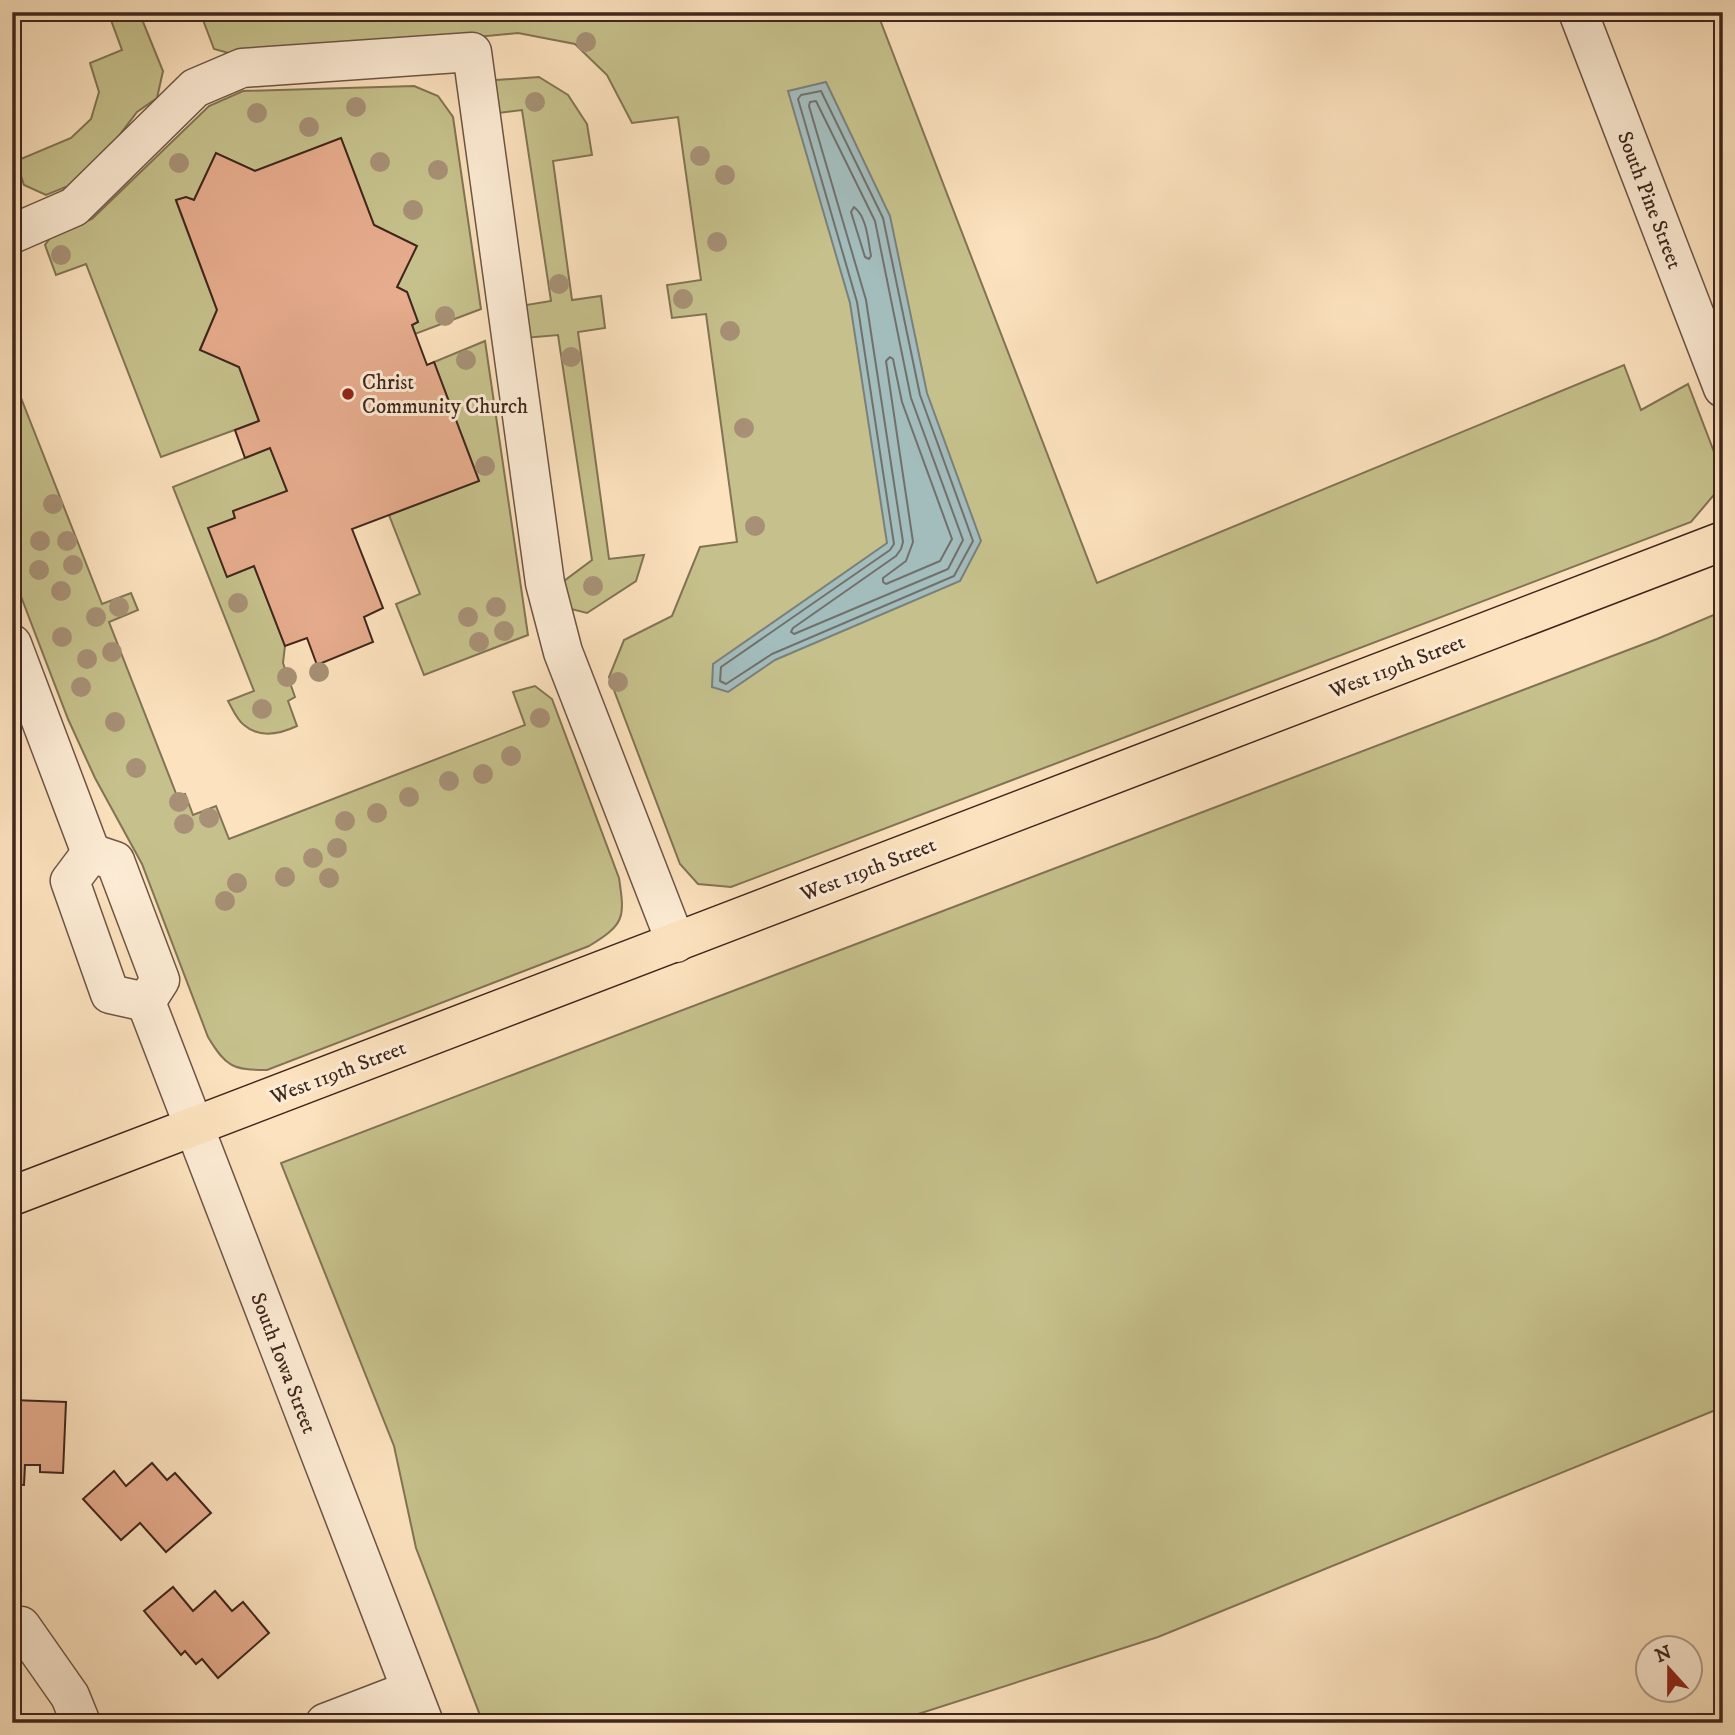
<svg xmlns="http://www.w3.org/2000/svg" width="1735" height="1735" viewBox="0 0 1735 1735" font-family="'IM FELL DW Pica',serif">
  <rect width="100%" height="100%" fill="#fce2be"/>
  <filter id="stains"><feTurbulence type="fractalNoise" baseFrequency=".00286" numOctaves="4"/><feColorMatrix values="0 0 0 0 .2 0 0 0 0 .09 0 0 0 0 .02 0 0 0 .5 -.17"/></filter>
  <radialGradient id="worn" r=".72"><stop offset=".6" stop-color="#630" stop-opacity="0"/><stop offset="1" stop-color="#630" stop-opacity=".3"/></radialGradient>
  <g fill="#c6c18c" stroke="#827454" stroke-width="2">
    <path d="M108 12H139L163 71 157 98 137 112 102 158 71 185 46 195 24 185 16 161 71 138 91 119 99 92 90 63 122 50Z"/>
    <path d="M200 12H877L1097 583 1624 365 1641 410 1688 384 1719 465 1718 490 1691 522 731 887 698 884 680 864 609 677 624 640 672 616 700 547 737 542 706 314 672 318 667 285 701 280 678 117 632 123 607 75 575 44 518 33 250 59 214 49Z"/>
    <path d="M539 77 568 95 587 124 592 155 553 161 572 300 601 296 605 328 578 332 609 559 644 555 636 581 587 613 567 608 560 584 592 560 558 335 524 338 520 306 551 301 522 110 491 114 487 89 496 80Z"/>
    <path d="M414 86 438 96 453 117 481 309 415 334 412 325 418 322 407 292 397 287 416 246 374 225 341 138 255 171 216 153 194 200 186 197 176 201 217 310 200 349 239 367 259 421 161 457 86 264 56 275 45 245 53 234 92 219 209 106 243 91Z"/>
    <path d="M485 341 528 635 424 675 396 604 420 594 389 515 479 481 434 362Z"/>
    <path d="M12 375 102 604 131 593 138 610 109 622 177 796 185 794 193 815 216 806 229 839 525 725 513 692 535 686 552 699 619 878C625 918 625 924 589 946L267 1070C233 1070 226 1067 208 1037L142 864 95 778 68 719 12 573Z"/>
    <path d="M270 448 287 491 233 511 235 518 209 528 227 577 254 566 285 646 283 663 295 697 288 701 297 726C280 734 260 739 244 725 237 720 232 708 228 701L254 691 173 487Z"/>
    <path d="M1723 611V1407L1158 1637 890 1723H483L416 1548 394 1446 281 1163 1657 639Z"/>
  </g>
  <path fill="#a3bcbc" stroke="#7b807c" stroke-width="2" d="M826 82 890 216 927 393 981 541 960 581 775 660 728 692 712 687 713 664 887 543 850 303 788 91Z"/>
  <g fill="none" stroke-linecap="round" stroke-linejoin="round">
    <g stroke="#71716c" stroke-width="2">
      <path d="M821 91 883 218 920 395 973 541 954 576 772 654 726 684 720 681 721 667 890 550 894 544 857 302 798 99 801 95Z"/>
      <path d="M816 101 875 221 911 398 963 540 948 569 794 634 791 632 793 628 896 556 901 549 903 542 866 300 809 106 810 102Z"/>
      <path d="M854 207C867 217 868 240 871 256L869 259 865 257 851 212Z"/>
      <path d="M890 357 893 359 902 402 952 539 940 561 886 584 883 582V578L906 561 913 542 886 361Z"/>
    </g>
  </g>
  <g fill="#e6ac8d" stroke="#3f261d" stroke-width="2">
    <path d="M341 138 374 225 417 246 397 287 407 292 418 322 412 325 427 365 434 362 479 481 352 529 383 608 364 617 373 642 317 665 307 638 285 646 254 566 227 577 208 528 235 518 233 511 287 491 270 448 245 458 235 430 259 421 239 367 200 350 217 310 176 200 186 197 194 200 216 153 255 171Z"/>
    <path d="M12 1400 66 1402 63 1473 40 1472V1465H25L24 1485 12 1484Z"/>
    <path d="M152 1463 167 1480 175 1473 211 1513 166 1552 140 1523 121 1540 83 1499 114 1471 126 1486Z"/>
    <path d="M173 1587 193 1611 215 1591 232 1611 243 1602 269 1633 218 1678 202 1659 196 1664 185 1651 181 1655 144 1611Z"/>
  </g>
  <g fill="none" stroke-linecap="round" stroke-linejoin="round">
    <g stroke="#6e5545" stroke-width="41">
      <g id="minor">
        <path d="M1578 12 1723 388"/>
        <path d="M12 234 74 207 195 88 242 68 472 52 545 583 563 652 676 943"/>
        <path d="M12 644 91 853"/>
        <path d="M91 853 70 881 110 994 146 1002"/>
        <path d="M91 853 115 861 160 980 146 1002"/>
        <path d="M146 1002 424 1723"/>
        <path d="M21 1626 70 1696 81 1723"/>
        <path d="M325 1723 411 1690"/>
      </g>
    </g>
    <g stroke="#3f261d" stroke-width="41">
      <path id="major" d="M12 1196 1723 541"/>
    </g>
    <use href="#minor" stroke="#fdecd5" stroke-width="38"/>
    <use href="#major" stroke="#fce2be" stroke-width="38"/>
  </g>
  <g fill="#a79075">
    <circle cx="586" cy="42" r="10"/>
    <circle cx="535" cy="102" r="10"/>
    <circle cx="356" cy="107" r="10"/>
    <circle cx="257" cy="113" r="10"/>
    <circle cx="309" cy="127" r="10"/>
    <circle cx="700" cy="156" r="10"/>
    <circle cx="380" cy="162" r="10"/>
    <circle cx="179" cy="163" r="10"/>
    <circle cx="438" cy="170" r="10"/>
    <circle cx="725" cy="175" r="10"/>
    <circle cx="413" cy="210" r="10"/>
    <circle cx="717" cy="242" r="10"/>
    <circle cx="61" cy="255" r="10"/>
    <circle cx="559" cy="284" r="10"/>
    <circle cx="683" cy="299" r="10"/>
    <circle cx="445" cy="316" r="10"/>
    <circle cx="730" cy="331" r="10"/>
    <circle cx="571" cy="357" r="10"/>
    <circle cx="466" cy="360" r="10"/>
    <circle cx="744" cy="428" r="10"/>
    <circle cx="485" cy="466" r="10"/>
    <circle cx="53" cy="504" r="10"/>
    <circle cx="755" cy="526" r="10"/>
    <circle cx="40" cy="541" r="10"/>
    <circle cx="67" cy="541" r="10"/>
    <circle cx="73" cy="565" r="10"/>
    <circle cx="39" cy="570" r="10"/>
    <circle cx="593" cy="586" r="10"/>
    <circle cx="61" cy="591" r="10"/>
    <circle cx="238" cy="603" r="10"/>
    <circle cx="119" cy="607" r="10"/>
    <circle cx="496" cy="607" r="10"/>
    <circle cx="96" cy="617" r="10"/>
    <circle cx="468" cy="617" r="10"/>
    <circle cx="504" cy="631" r="10"/>
    <circle cx="62" cy="637" r="10"/>
    <circle cx="479" cy="642" r="10"/>
    <circle cx="112" cy="652" r="10"/>
    <circle cx="87" cy="659" r="10"/>
    <circle cx="319" cy="672" r="10"/>
    <circle cx="287" cy="677" r="10"/>
    <circle cx="618" cy="682" r="10"/>
    <circle cx="81" cy="687" r="10"/>
    <circle cx="262" cy="709" r="10"/>
    <circle cx="540" cy="718" r="10"/>
    <circle cx="115" cy="722" r="10"/>
    <circle cx="511" cy="756" r="10"/>
    <circle cx="136" cy="768" r="10"/>
    <circle cx="483" cy="774" r="10"/>
    <circle cx="449" cy="781" r="10"/>
    <circle cx="409" cy="797" r="10"/>
    <circle cx="179" cy="802" r="10"/>
    <circle cx="377" cy="813" r="10"/>
    <circle cx="209" cy="818" r="10"/>
    <circle cx="345" cy="821" r="10"/>
    <circle cx="184" cy="824" r="10"/>
    <circle cx="337" cy="848" r="10"/>
    <circle cx="313" cy="858" r="10"/>
    <circle cx="285" cy="877" r="10"/>
    <circle cx="329" cy="878" r="10"/>
    <circle cx="237" cy="883" r="10"/>
    <circle cx="225" cy="901" r="10"/>
  </g>
  <circle fill="#8f2418" stroke="#fdecd5" stroke-width="2.5" cx="348" cy="394" r="7"/>
  <g text-anchor="middle" stroke-width="6" stroke-linejoin="round" paint-order="stroke">
    <g font-size="21" fill="#3f261d" stroke="#fdecd5">
      <text transform="translate(1650 200) rotate(69)" y="7">South Pine Street</text>
      <text transform="translate(1397 666) rotate(-21)" y="7">West 119th Street</text>
      <text transform="translate(868 869) rotate(-21)" y="7">West 119th Street</text>
      <text transform="translate(338 1072) rotate(-21)" y="7">West 119th Street</text>
      <text transform="translate(284 1363) rotate(69)" y="7">South Iowa Street</text>
    </g>
    <g font-size="21" fill="#3f261d" stroke="#fdecd5" text-anchor="start">
      <text x="362" y="389">Christ<tspan x="362" dy="24">Community Church</tspan></text>
    </g>
  </g>
  <rect width="1735" height="1735" fill="none" stroke="#fce2be" stroke-width="42"/>
  <rect x="14" y="14" width="1707" height="1707" fill="none" stroke="#3f261d" stroke-width="3.5"/>
  <rect x="21" y="21" width="1693" height="1693" fill="none" stroke="#3f261d" stroke-width="2"/>
  <g transform="translate(1669 1669) rotate(339)"><circle r="33" fill="#fdecd5" stroke="#b19d8b" stroke-width="2"/>
  <path d="M0-5L12 26L0 18L-12 26Z" fill="#8f2418"/>
  <text y="-10" font-size="19" font-weight="bold" text-anchor="middle" fill="#3f261d">N</text>
  </g>
  <rect width="100%" height="100%" filter="url(#stains)"/>
  <rect width="100%" height="100%" fill="url(#worn)"/>
</svg>
